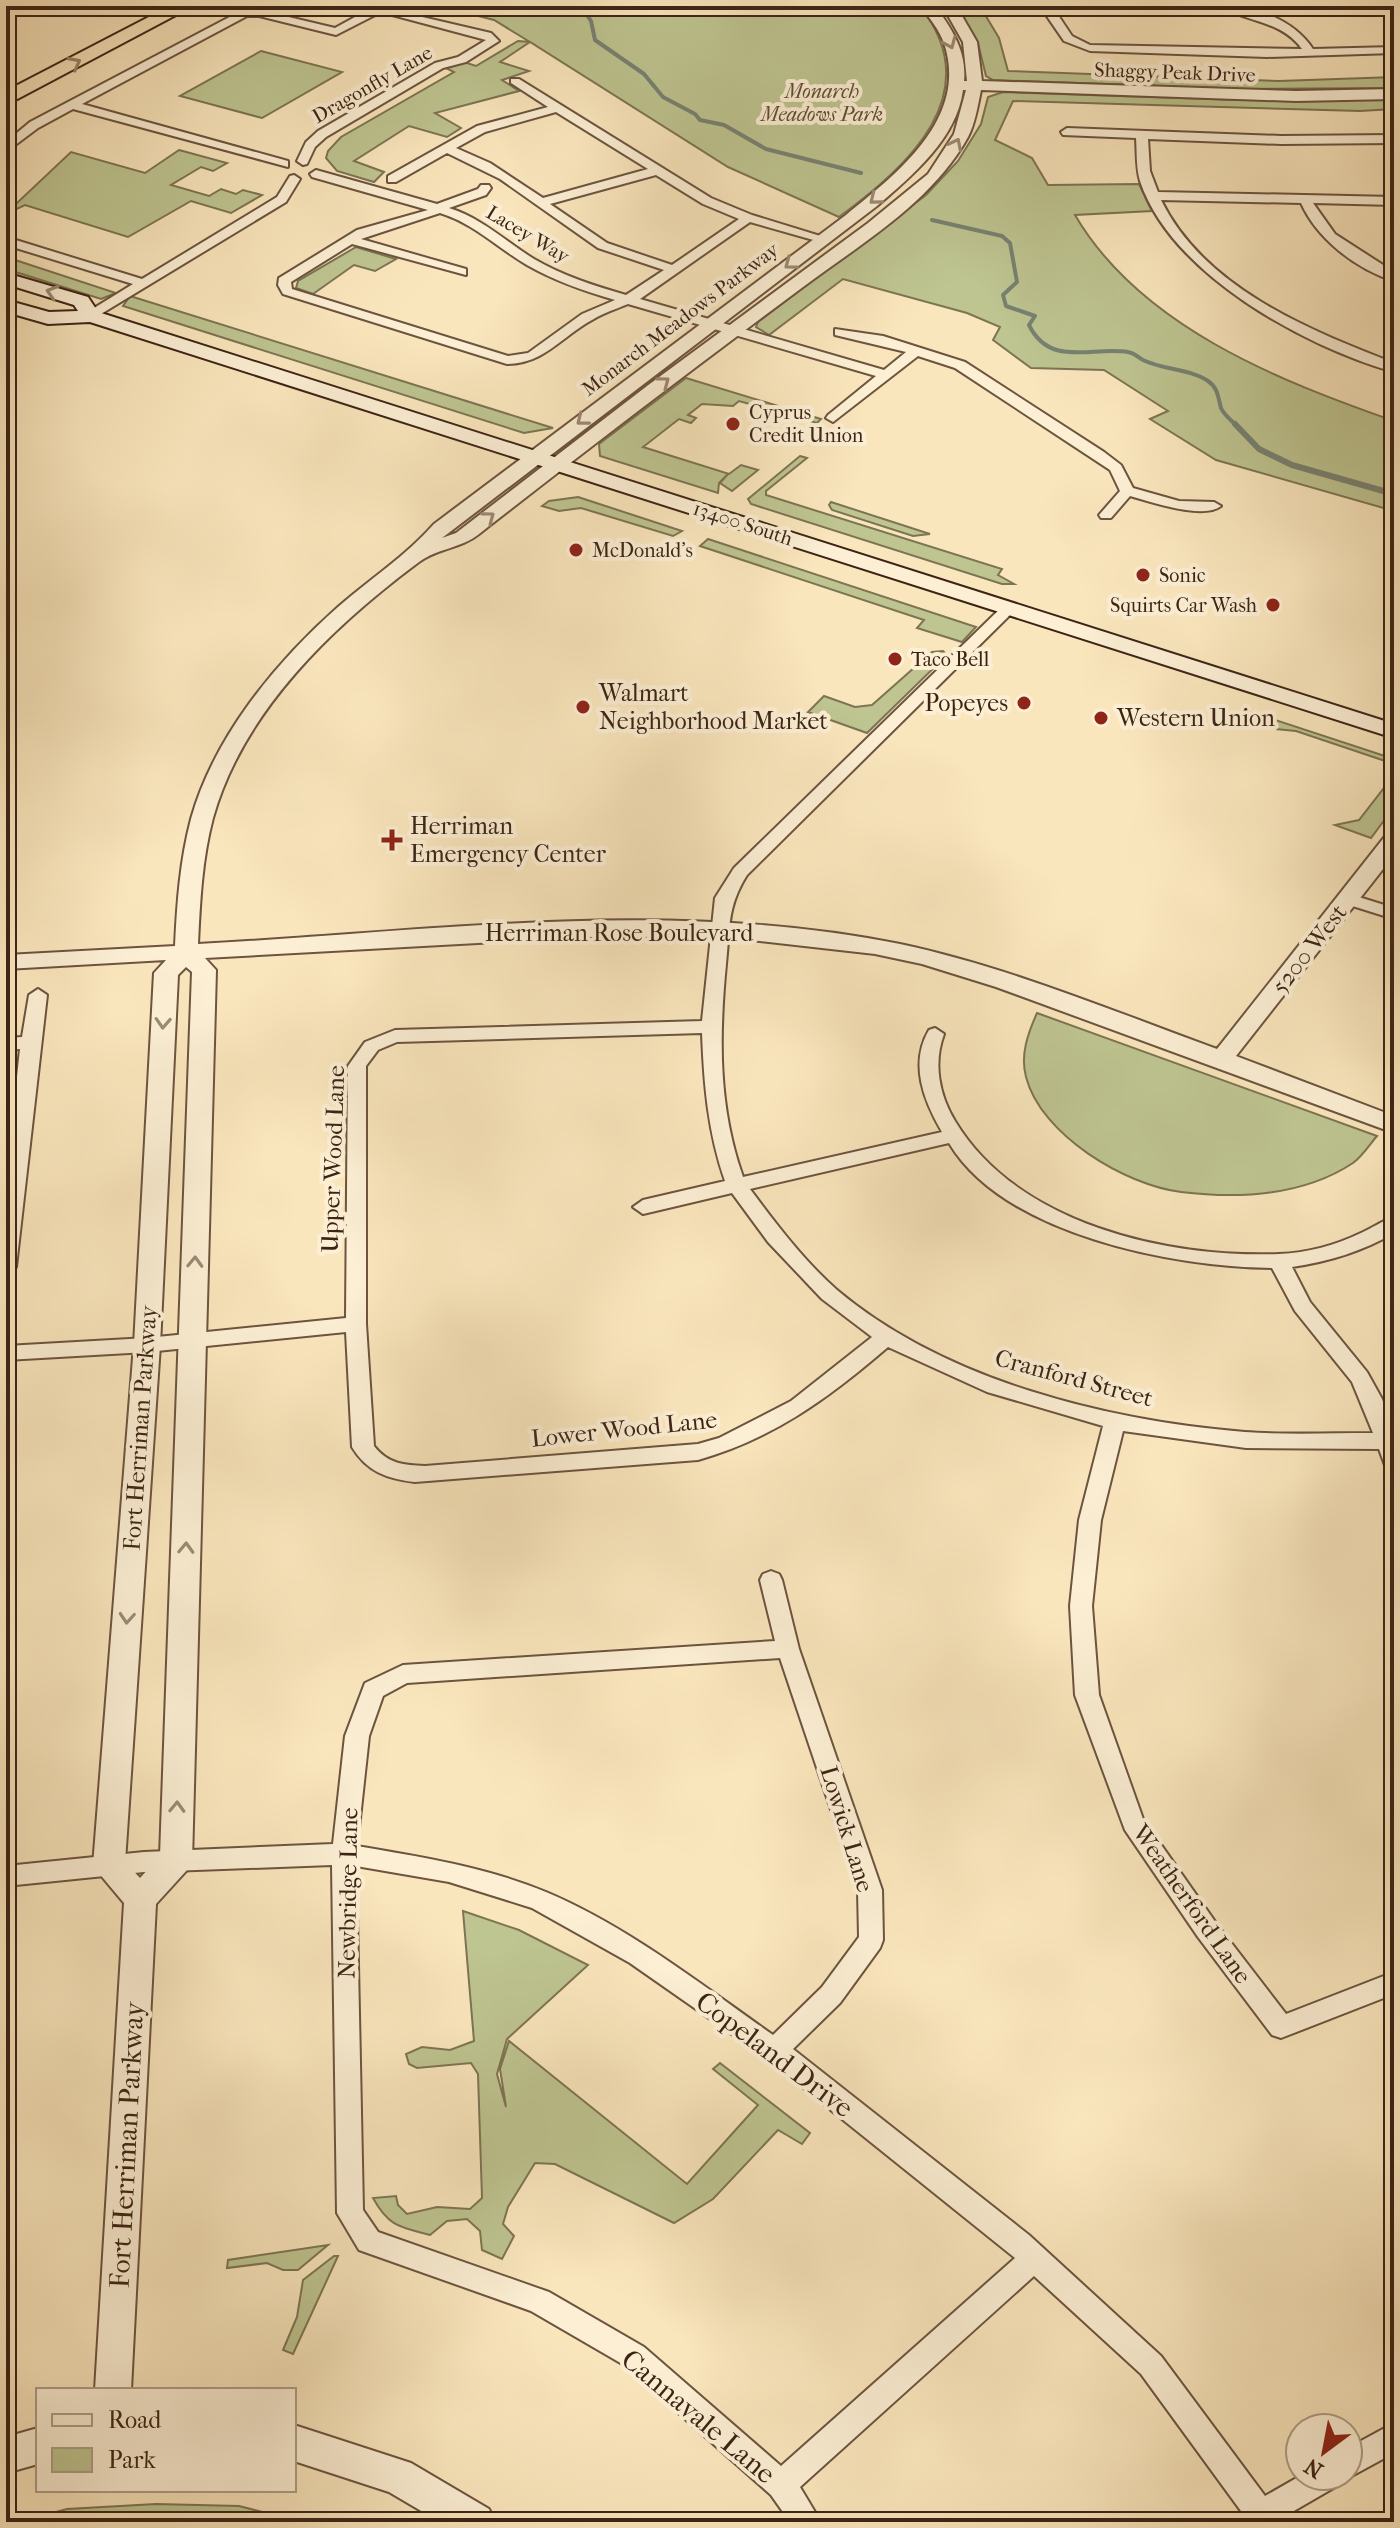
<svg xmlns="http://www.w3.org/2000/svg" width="1400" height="2528" viewBox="0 0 1400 2528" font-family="'IM FELL French Canon',serif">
  <rect width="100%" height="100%" fill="#fae6bd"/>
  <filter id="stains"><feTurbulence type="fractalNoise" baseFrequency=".0025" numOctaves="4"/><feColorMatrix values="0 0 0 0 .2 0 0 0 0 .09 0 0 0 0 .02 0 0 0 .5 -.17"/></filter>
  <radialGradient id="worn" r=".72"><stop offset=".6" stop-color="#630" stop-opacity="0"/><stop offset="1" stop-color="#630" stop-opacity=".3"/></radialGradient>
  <g fill="#bec591" stroke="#7d7453" stroke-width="2">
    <path d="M439 6H920C989 94 908 166 839 217L728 167 530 42 500 62 529 71 502 80 519 91 435 113 461 128 447 137 409 126 354 161 384 172 374 182 337 171 326 158 328 151 341 137 454 72 444 67 464 62 476 66 518 41 530 42 494 20Z"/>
    <path d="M957 6 981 8 999 38 1008 71 1279 81 1394 77V88L1249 89 993 80 986 76 978 43Z"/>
    <path d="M261 51 342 72 262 118 180 96Z"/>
    <path d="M1003 92 1240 100H1394V109L1360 111 1013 101 995 140 1032 158 1048 185 1139 184 1152 211 1075 215C1140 326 1277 380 1394 421V511L1216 460 1150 419 1168 411 1104 370 1031 368 993 340 1000 327 967 313 843 279 769 335 756 327 758 322 926 195 958 161 981 124 988 97Z"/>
    <path d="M179 150 227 163 213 171 201 167 171 185 209 196 221 189 236 194 243 190 262 195 231 213 191 201 128 237 25 205 6 214V202L16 204 71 152 145 173Z"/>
    <path d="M356 247 396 259 375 271 354 265 313 294 296 288 298 281Z"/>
    <path d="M6 257 116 293 101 299 6 269Z"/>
    <path d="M130 296 553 428 524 433 123 306Z"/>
    <path d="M686 378 821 419 817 423 739 401 733 406 702 404 688 415 696 418 691 423 679 419 643 447 729 474 741 465 758 470 732 491 720 483 728 474 719 483 718 493 600 456 599 444Z"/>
    <path d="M800 456 807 458 766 491V495L1002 569 998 575 1014 584H1002L751 504 748 499Z"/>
    <path d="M578 497 682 531 673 536 581 508 559 511 542 506 549 501Z"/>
    <path d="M831 502 930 534 913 536 832 510 829 505Z"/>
    <path d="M708 539 976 627 962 642 917 628 924 620 700 546Z"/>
    <path d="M943 651 947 655 867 733 808 712 824 696 855 707 872 705 932 652Z"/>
    <path d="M1245 710 1394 759V764L1296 731 1234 725Z"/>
    <path d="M1394 775V807L1371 838 1335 825 1359 820Z"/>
    <path d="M1037 1013 1377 1136C1370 1144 1362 1157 1353 1163 1303 1196 1239 1199 1181 1192 1125 1185 1041 1135 1026 1077 1020 1055 1028 1033 1037 1013Z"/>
    <path d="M463 1911 519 1930 588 1965 507 2039 497 2074 506 2107 500 2069 509 2041 687 2184 758 2105 713 2069 720 2063 810 2133 802 2144 778 2130 713 2199 674 2223 555 2164 535 2163 508 2207 503 2224 514 2236 502 2259 482 2250 480 2231 467 2219 447 2221 430 2235C400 2227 389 2227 373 2198L396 2196 398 2205 407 2214 437 2207 470 2209 482 2198 478 2074 471 2063 417 2068 409 2064 406 2054 422 2047 450 2050 474 2041Z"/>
    <path d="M328 2245 298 2270H283L267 2263 227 2268 228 2260Z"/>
    <path d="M334 2256H338L293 2354 283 2350 297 2317 303 2280Z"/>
    <path d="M156 2504 239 2506 301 2522H20L67 2509Z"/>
  </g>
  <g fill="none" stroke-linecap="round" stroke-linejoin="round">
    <g stroke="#778272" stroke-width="4">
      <path d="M581 6 591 21 595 40 644 74 663 97 695 114 700 120 724 125 766 149 861 173"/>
      <path d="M932 220 1002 236 1010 243 1017 282 1003 295 1006 306 1035 316 1029 325C1050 368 1092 346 1128 352 1135 353 1137 357 1143 360 1163 370 1191 369 1208 381 1218 388 1218 397 1221 408 1224 415 1232 421 1237 426"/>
    </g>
    <path stroke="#778272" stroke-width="6" d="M1235 424 1259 449 1292 465 1394 494"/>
    <g stroke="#6c543f" stroke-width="4">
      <g id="minor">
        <path d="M375 6 491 33 499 41 466 62 443 68 326 137 315 147 307 164 303 165 297 161 306 142 318 131 435 63 458 57 486 40 381 12 336 35 259 16H247L82 104 288 161V167L73 109 38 128 6 152V142L30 122 241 11 259 10 335 28Z"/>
        <path d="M1040 6H1052L1072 36 1090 45 1302 49C1281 20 1248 23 1220 6 1255 6 1293 19 1313 49L1394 47V53L1267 57 1090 51 1064 41Z"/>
        <path d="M511 79H519L711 198 752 215 830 239 824 243 750 222 640 299 884 370 906 352 835 335V329L883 336 965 362 1104 452 1121 465 1133 488 1179 501 1214 502 1221 506C1203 520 1152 502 1130 496L1111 518H1101L1099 515 1120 491 1110 470 955 368 918 356 833 422 826 418 828 415 876 376 628 304C616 309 603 313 592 320 562 336 544 364 507 364L283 294 278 285 279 278 357 230 428 210 312 177 310 174 316 170 437 204 478 189 481 185H489L491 188 486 195 449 208C482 218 506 242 534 259 563 276 595 286 626 295L664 270 598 248 500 179 447 153 396 182H388V176L477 126 548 107 511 83ZM556 112 648 169 543 198 490 163 456 148 485 132ZM656 175 703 204 739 219 672 265 607 243 550 204ZM440 213C473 223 498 248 527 265 555 281 584 291 615 300L582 314 528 353 508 356 292 289 291 282 352 244 466 275V269L361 239Z"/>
        <path d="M1067 128 1281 136 1394 135V143L1281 144 1148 139 1150 171 1158 192 1394 197V205L1313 203 1335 234 1394 272V281C1356 269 1317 239 1301 203L1161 200C1204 288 1309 330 1394 363V372C1305 347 1171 274 1140 181 1136 168 1137 152 1136 138L1063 135 1061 132Z"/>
        <path d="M294 175 300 179 286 202 91 320 86 319V313L133 284 6 245V237L142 279 277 197 290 176Z"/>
        <path d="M1009 603 1017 608 1014 611 747 875C727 907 730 927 726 964 719 1037 718 1107 743 1177L942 1132C924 1101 909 1064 929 1030L935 1028 944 1034C933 1063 939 1095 955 1121 1017 1224 1166 1258 1279 1254 1307 1253 1336 1245 1361 1233 1372 1228 1382 1221 1394 1217V1233C1363 1251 1328 1262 1292 1267L1310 1302 1367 1372 1382 1399 1394 1432V1470L1386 1468 1379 1449 1246 1448 1123 1431 1101 1520 1092 1606 1099 1695 1143 1819 1216 1923 1286 2014 1394 1972V1994L1281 2038 1272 2035 1198 1937 1125 1830 1075 1695 1070 1606 1079 1520 1103 1426 987 1392 888 1347C830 1397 773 1439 698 1460L415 1482C388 1479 367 1472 352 1447L346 1332 147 1352 6 1360V1346L147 1338 346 1318 348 1066 365 1042 395 1030 702 1021 715 898 734 868 1004 605ZM702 1033C704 1085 708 1132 725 1181L643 1200 633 1207 643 1214 732 1193 768 1242 822 1299 872 1337 791 1401 719 1438 698 1444 425 1466C404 1465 388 1464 374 1446L366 1324V1066L378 1050 397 1042ZM949 1143C1004 1235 1174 1267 1272 1268L1295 1311 1352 1382 1373 1433C1331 1433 1288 1435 1245 1432 1108 1421 945 1381 837 1290 804 1261 776 1224 750 1189Z"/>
        <path d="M1349 894 1394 908V919L1343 903 1340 899Z"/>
        <path d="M38 989 47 995 16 1267 6 1274V1177L20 1049 6 1050V1038L22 1037 29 995Z"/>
        <path d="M771 1571 779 1574 782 1580 799 1649 882 1890 883 1940 880 1948 840 2003 793 2049 1029 2235 1161 2356 1265 2496 1300 2476H1341L1337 2486 1280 2519 1281 2522H1249L1141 2374 1034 2276 800 2487 821 2522H790L771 2495 624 2365 531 2311 359 2250 337 2213 332 1865 144 1872 6 1886V1866L144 1852 333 1844 345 1736 365 1683 403 1665 775 1641 760 1580 763 1574ZM780 1658 858 1890 859 1937 822 1987 773 2035C702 1985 627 1926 546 1892 486 1867 421 1857 357 1846L369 1736 383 1696 407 1683ZM356 1866 449 1882 532 1908 630 1963 766 2058 1015 2258 781 2466 644 2347 549 2292 378 2232 363 2210Z"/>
        <path d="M1394 2423V2453L1348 2478 1343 2476H1348V2448Z"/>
      </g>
    </g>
    <g stroke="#6c543f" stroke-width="4">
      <g id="tertiary">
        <path d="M921 6H935C952 29 967 52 964 81H967L963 42 946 12 953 8 958 9 977 42 982 81 1296 91 1394 89V99L1296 101 981 90C978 105 975 124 968 137 932 202 862 243 803 287 694 368 586 450 479 534 462 548 436 549 419 562 333 626 243 711 213 818 202 859 200 902 198 944 430 932 670 897 900 944 1008 967 1113 1011 1217 1049L1386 835 1394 833V855L1236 1056 1394 1116V1133L996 987 922 964 875 954 742 939 608 936 205 958 216 970 192 1861 187 1870 156 1904 131 2390H95L124 1903 93 1866 134 1345 154 973 166 960 6 969V955L175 946C177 903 180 861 191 819 214 737 275 663 338 607 370 579 406 556 434 524L846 215C898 173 969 118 944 43 939 29 929 18 921 6ZM963 90H966L954 134 928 174 868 223 647 386 456 533 442 538 877 206C912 176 957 138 963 90ZM186 967 192 972 160 1856 140 1878 125 1862 160 1345 178 975Z"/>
        <path d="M294 2425 411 2463 489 2509 495 2522H440L389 2492 294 2461Z"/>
        <path d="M38 2428V2464L6 2473V2437Z"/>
      </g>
    </g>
    <g stroke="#3c2415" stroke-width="4">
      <path id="secondary" d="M6 273 88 297 98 312 1394 724V738L90 322 48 324 6 312V300L49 312 78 311 74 305 6 284Z"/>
    </g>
    <g stroke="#3c2415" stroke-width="4">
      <path id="trunk" d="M170 6H193L6 105V91Z"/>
    </g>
    <use href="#minor" fill="#fcefd4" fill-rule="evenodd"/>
    <use href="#tertiary" fill="#fcefd4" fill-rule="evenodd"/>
    <use href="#secondary" fill="#fcefd4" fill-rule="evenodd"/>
    <use href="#trunk" fill="#fae6bd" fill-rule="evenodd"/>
  </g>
  <defs><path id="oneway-chevron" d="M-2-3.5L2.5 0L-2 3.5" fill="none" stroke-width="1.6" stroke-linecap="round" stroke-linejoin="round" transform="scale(2)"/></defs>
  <g stroke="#9c8a74">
    <use href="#oneway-chevron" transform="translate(950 43) rotate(67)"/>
    <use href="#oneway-chevron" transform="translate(956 144) rotate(-63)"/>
    <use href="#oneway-chevron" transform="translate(875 199) rotate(141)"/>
    <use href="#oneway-chevron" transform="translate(790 264) rotate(143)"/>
    <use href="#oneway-chevron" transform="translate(52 292) rotate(-163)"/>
    <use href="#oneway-chevron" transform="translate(664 382) rotate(-37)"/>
    <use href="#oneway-chevron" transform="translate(582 420) rotate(142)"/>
    <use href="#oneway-chevron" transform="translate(489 517) rotate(-37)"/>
    <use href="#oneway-chevron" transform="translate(163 1023) rotate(93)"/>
    <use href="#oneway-chevron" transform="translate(195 1262) rotate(-88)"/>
    <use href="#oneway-chevron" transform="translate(186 1548) rotate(-88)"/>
    <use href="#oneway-chevron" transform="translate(127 1618) rotate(94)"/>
    <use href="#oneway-chevron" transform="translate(177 1807) rotate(-88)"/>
  </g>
  <use stroke="#9b8569" href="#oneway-chevron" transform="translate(75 63) rotate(-28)"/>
  <g fill="#8f2418" stroke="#fcefd4" stroke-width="3">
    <circle cx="733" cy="424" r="8"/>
    <circle cx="576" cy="550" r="8"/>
    <circle cx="1143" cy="575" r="8"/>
    <circle cx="1273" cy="605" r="8"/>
    <circle cx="895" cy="659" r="8"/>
    <circle cx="1024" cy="703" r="8"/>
    <circle cx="583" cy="707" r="8"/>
    <circle cx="1101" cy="718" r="8"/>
    <path d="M388 828h8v8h8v8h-8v8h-8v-8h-8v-8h8z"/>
  </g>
  <g text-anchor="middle" stroke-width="8" stroke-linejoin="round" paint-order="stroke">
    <g font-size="20" fill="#3c2415" stroke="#fcefd4">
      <text transform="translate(1175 72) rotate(2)" y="7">Shaggy Peak Drive</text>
      <text transform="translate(372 84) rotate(-30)" y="7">Dragonfly Lane</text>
      <text transform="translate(528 234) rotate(31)" y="7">Lacey Way</text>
      <text transform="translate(680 319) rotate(-37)" y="7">Monarch Meadows Parkway</text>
      <text transform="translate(743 523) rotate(18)" y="7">13400 South</text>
    </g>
    <g font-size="20" font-style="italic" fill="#5c4c34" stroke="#fcefd4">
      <text x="822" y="98">Monarch<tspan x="822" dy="23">Meadows Park</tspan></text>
    </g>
    <g font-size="20" fill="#3c2415" stroke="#fcefd4" text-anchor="start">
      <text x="749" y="419">Cyprus<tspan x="749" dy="23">Credit Union</tspan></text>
      <text x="592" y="557">McDonald's</text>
      <text x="1159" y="582">Sonic</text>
      <text x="1257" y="612" text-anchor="end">Squirts Car Wash</text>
      <text x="911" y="666">Taco Bell</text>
    </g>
    <g font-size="24" fill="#3c2415" stroke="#fcefd4" text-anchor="start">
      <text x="599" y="701">Walmart<tspan x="599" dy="28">Neighborhood Market</tspan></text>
      <text x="1008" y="711" text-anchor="end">Popeyes</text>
      <text x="1117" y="726">Western Union</text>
      <text x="410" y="834">Herriman<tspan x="410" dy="28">Emergency Center</tspan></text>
    </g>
    <g font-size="24" fill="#3c2415" stroke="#fcefd4">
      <text x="619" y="941">Herriman Rose Boulevard</text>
      <text transform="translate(1309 949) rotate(-52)" y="8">5200 West</text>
      <text transform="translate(333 1159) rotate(-88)" y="8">Upper Wood Lane</text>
      <text transform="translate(1074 1378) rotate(15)" y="8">Cranford Street</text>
      <text transform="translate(140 1428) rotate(-86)" y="8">Fort Herriman Parkway</text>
      <text transform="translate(624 1429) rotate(-6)" y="8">Lower Wood Lane</text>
      <text transform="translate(847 1829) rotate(73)" y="8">Lowick Lane</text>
      <text transform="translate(348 1893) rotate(-89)" y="8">Newbridge Lane</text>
      <text transform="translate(1192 1904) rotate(55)" y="8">Weatherford Lane</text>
    </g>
    <g font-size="28" fill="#3c2415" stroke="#fcefd4">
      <text transform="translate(775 2054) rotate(37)" y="10">Copeland Drive</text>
      <text transform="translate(126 2145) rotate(-87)" y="10">Fort Herriman Parkway</text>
      <text transform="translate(699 2416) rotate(40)" y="10">Cannavale Lane</text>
    </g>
  </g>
  <rect width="1400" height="2528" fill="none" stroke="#fae6bd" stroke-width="32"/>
  <rect x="8" y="8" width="1384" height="2512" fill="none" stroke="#3c2415" stroke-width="4"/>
  <rect x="16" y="16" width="1368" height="2496" fill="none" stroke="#3c2415" stroke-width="2"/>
  <rect x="36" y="2388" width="260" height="104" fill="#fcefd4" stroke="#af9e88" stroke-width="2"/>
  <rect x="52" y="2414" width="40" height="12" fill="#fcefd4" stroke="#af9e88" stroke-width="2"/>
  <text x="108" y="2428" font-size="24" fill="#3c2415">Road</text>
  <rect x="52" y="2448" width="40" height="24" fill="#bec591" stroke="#af9e88" stroke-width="2"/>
  <text x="108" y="2468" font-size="24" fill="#3c2415">Park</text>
  <g transform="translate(1324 2452) rotate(212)"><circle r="38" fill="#fcefd4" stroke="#af9e88" stroke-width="2"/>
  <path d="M0-6L14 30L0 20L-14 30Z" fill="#8f2418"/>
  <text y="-12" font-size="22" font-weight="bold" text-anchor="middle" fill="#3c2415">N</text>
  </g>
  <rect width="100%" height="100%" filter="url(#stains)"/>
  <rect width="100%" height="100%" fill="url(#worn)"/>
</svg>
